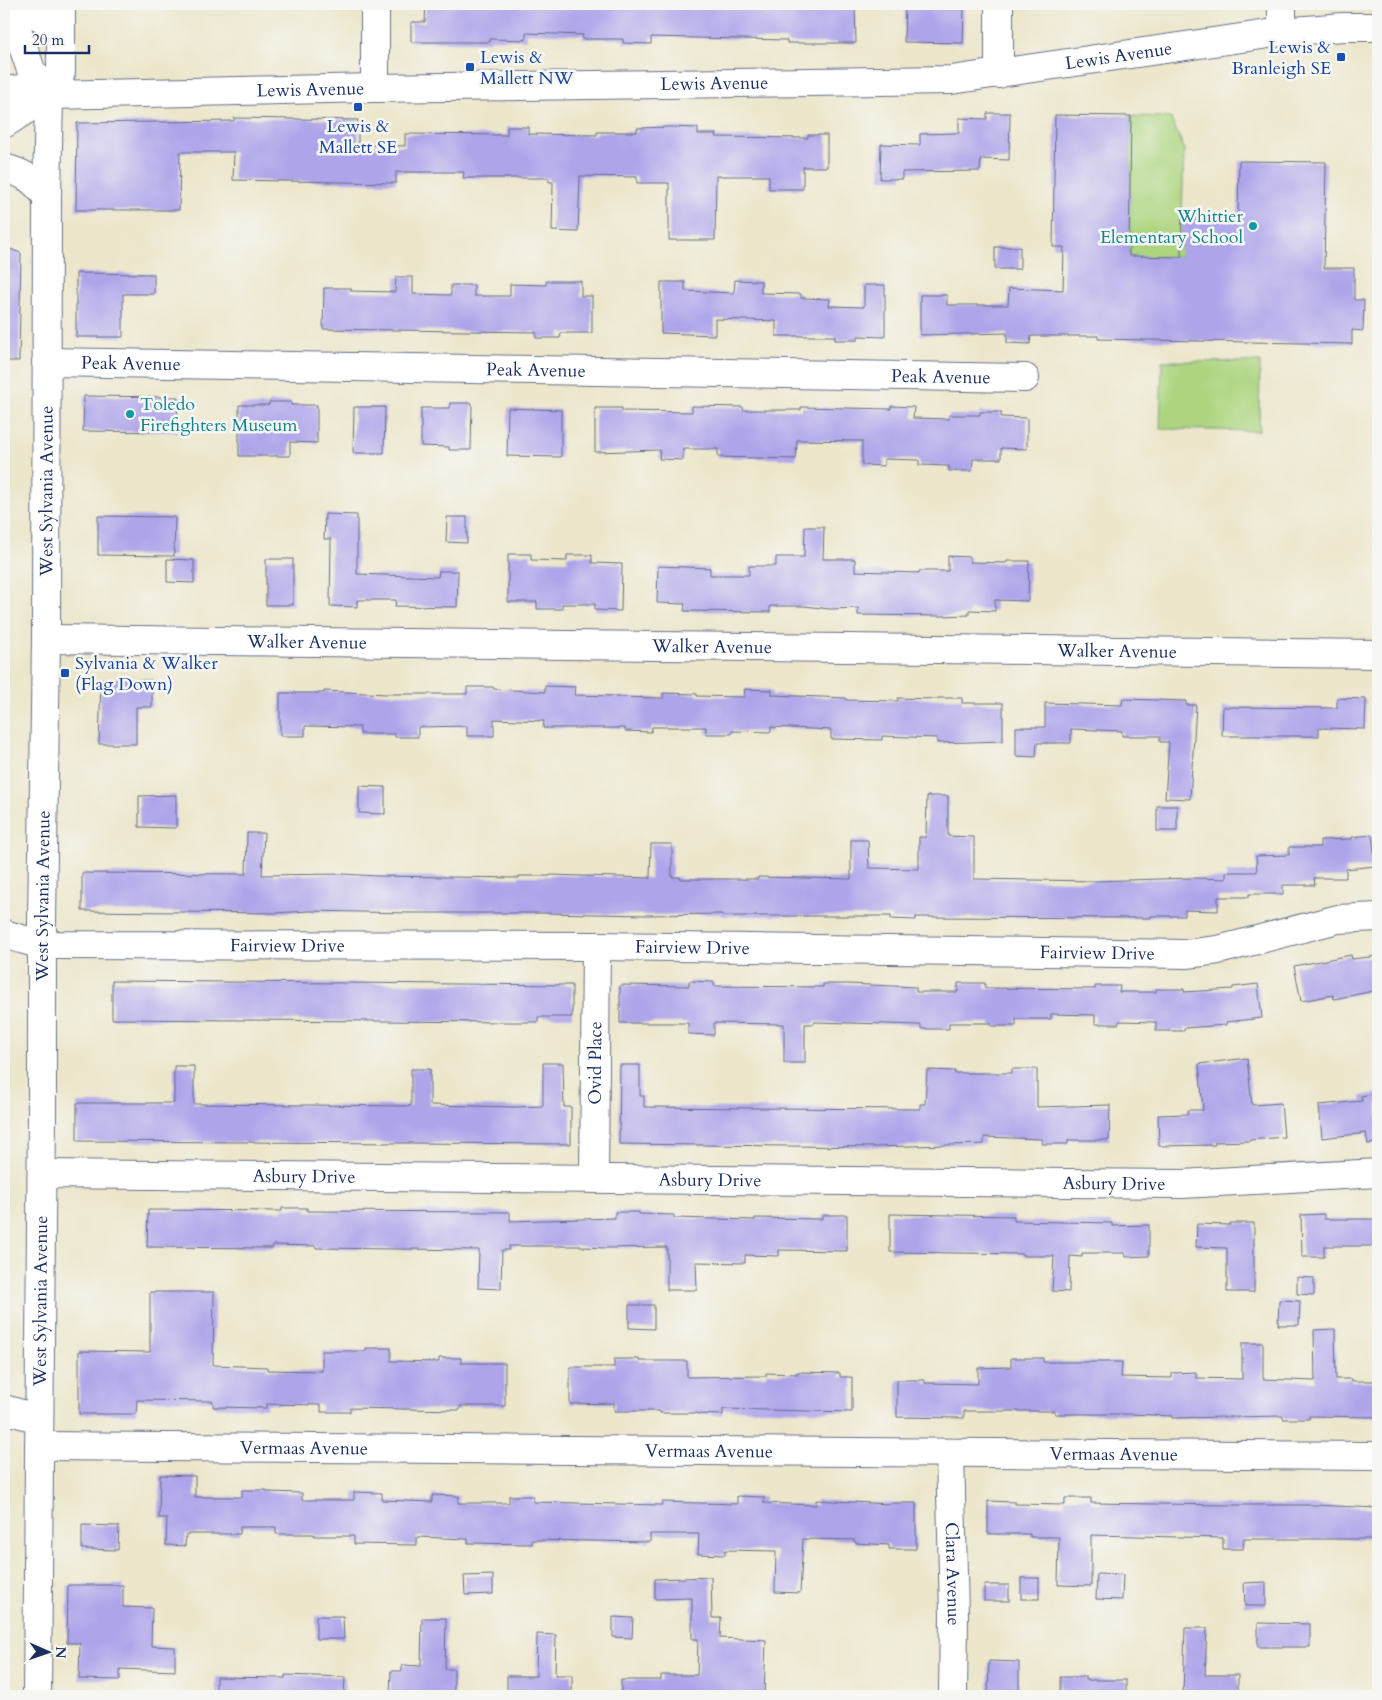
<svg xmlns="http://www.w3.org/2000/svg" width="1382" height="1700" viewBox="0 0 1382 1700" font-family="Cardo,serif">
  <rect width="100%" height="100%" fill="#f6f6f2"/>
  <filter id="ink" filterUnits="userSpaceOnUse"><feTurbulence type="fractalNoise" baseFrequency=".02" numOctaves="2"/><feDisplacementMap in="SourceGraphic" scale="10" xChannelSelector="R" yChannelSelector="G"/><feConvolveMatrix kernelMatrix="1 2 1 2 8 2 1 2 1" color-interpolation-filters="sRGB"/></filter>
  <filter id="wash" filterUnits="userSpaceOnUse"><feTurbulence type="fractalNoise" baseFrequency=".0096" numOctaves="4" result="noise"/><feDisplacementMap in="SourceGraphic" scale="20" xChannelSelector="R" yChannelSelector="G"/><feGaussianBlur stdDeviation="1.12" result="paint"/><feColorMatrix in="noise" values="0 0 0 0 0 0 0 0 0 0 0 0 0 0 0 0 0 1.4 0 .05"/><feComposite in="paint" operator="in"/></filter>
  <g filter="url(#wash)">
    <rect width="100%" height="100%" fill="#ece6cb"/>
    <g fill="#add580" stroke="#64826f">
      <path d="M1131 116 1170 117 1184 148 1181 257 1129 256Z"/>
      <path d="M1162 361 1260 362 1259 431 1160 429Z"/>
    </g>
    <g id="blocks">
      <g fill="#aea4ea">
        <path d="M426 4H855L856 43H787V40L651 37V44L623 43V39H582L583 35 526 33V40L490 39V42H411V22H425Z"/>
        <path d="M905 4H932V6L964 7 963 43 904 42Z"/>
        <path d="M987 113H1010L1009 160 981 159 980 171 902 172V179H880L881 144 920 145V134L959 133V118L987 119Z"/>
        <path d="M1055 115 1131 116 1129 256 1181 257 1182 214 1238 215 1239 161 1326 162 1324 268H1354V300H1364L1363 331 1352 330V344L1098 339V336H1031L1030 344 1007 343V333L920 335V295H947V305H1008L1009 288 1063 290 1064 247H1053Z"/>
        <path d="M234 118 358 120V145L405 146V134L507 135V127H528V134L597 135V132H637V128L670 127 698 128V134H717L716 137 808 138V135H827V167H803V189H769V176H716L715 240H669V183H637V177L580 176 578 232 552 231 553 182H549V178H463L464 172H396V183L233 180 234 152H180L179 210H76L77 123 234 121Z"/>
        <path d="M4 247 21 253 19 361H4Z"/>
        <rect x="995" y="247" width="25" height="22"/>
        <path d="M76 273 154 274V294H123V337H76Z"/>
        <path d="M396 277H413V294L451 295V285H474V296H510V284L546 285V281H581V296H592V333H561L560 338H536V332L323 329 324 288H351V291L395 292Z"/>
        <path d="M735 280 761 281V293L801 294V298L830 299 829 306 864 307V285H885V337L858 336V340H835V336H776V321L715 319V335L661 333V282H685V291L734 293Z"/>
        <path d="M84 396 178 397 177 432 83 431Z"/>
        <path d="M269 402H291V405H317V443L290 442V456H239V405H269Z"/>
        <path d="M450 403H472L471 450H449V447L421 446V408H450Z"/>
        <path d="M692 406 743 407V410H801V407L891 409V406L914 407 913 418 949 419V415H980V412H1001V417L1027 418V449L1001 448V459H973L972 471H949V466L919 465V460L884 459V466L862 465V441L797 440 796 459 718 457V449H683V460L659 459 660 450 595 452V408H622V411L692 412Z"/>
        <path d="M354 407H385L384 453H353Z"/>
        <path d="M508 408 561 410V457L507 456Z"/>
        <path d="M325 514 357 515V574L438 577 439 571H458L457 607 395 606 396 600H357V607L330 606 331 539H324Z"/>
        <path d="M98 516 175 517 174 556 98 555Z"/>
        <path d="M447 517H467V543L446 542Z"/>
        <path d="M805 527H824L823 559H855V571L919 573V571H948V556L970 557V562L1006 563 1007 561H1029L1028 601 995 600V611L969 610V615L942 616 858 615V608L830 609 804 606H770V612L684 611 685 604 657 603 658 566 710 568V575H749V566H776V557H804Z"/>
        <path d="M508 554H531V560L567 561V555H592V563L622 564 621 611 595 610V604H562V609H537V602H508Z"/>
        <path d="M167 559 194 560V583L167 582Z"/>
        <rect x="266" y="559" width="27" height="46"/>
        <path d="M101 680H152V707H136V744H99Z"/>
        <path d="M545 686 575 687 574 695 615 696V697L663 698V693L697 694V696L744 697 745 689 772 690V695L846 698V700L898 701V698L938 699V698H962V703H1003V741L937 743V738L882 736V740L831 739V730L771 727V732L732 731V734H706V727H652L651 732 625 731V728H543L544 721 494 719V736H467V726L418 727V737H395V734H360V727L305 726V736H280V693H324V691L387 694H467V687H493L494 689 545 692Z"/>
        <path d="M1337 698 1366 699 1365 729 1319 728V736H1222L1223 707 1337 708Z"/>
        <path d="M1123 699 1186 701V705H1196L1190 799 1165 798 1169 742H1160V736H1122V731L1071 729V743H1037L1036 757 1016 756V727H1045V703L1122 705Z"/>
        <path d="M359 786 385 787V814L359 813Z"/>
        <path d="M176 795V828L139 827V796Z"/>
        <path d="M927 796H948V836L974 837V879L1094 881 1193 878 1226 879V872H1257L1256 856 1289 855V847H1320V840L1352 839V837L1372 835 1376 866 1346 869V878H1314L1315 885H1283V894H1249V897H1218V911L1185 910V916H1151V918L916 917V920L891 919V916H722V914L646 915 544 913H411L309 911 275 913 82 911V873L246 874 247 833H264L262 875 343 874 377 876 519 878V876H550V875L650 878 651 844H672V877H680V879H758V877L851 879V840H868L869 868 919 869V837H926Z"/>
        <rect x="1157" y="806" width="20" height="25"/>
        <path d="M1351 955 1352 959 1378 956V990L1334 999 1333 995 1301 1001 1294 966Z"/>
        <path d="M112 981 572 985V1017H538V1022H507L112 1019Z"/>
        <path d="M689 981 714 982V986L823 987V984H848L916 987V992H958V983H985V988L1095 989V986H1120L1119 992H1156V989H1184V992L1233 989V987L1258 984 1262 1018 1226 1022V1025L1184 1028V1031H1156V1022L1119 1021V1024H1095V1015L1051 1014V1019H1016V1026H991V1023H949V1029H921V1025L814 1022V1024H805V1063H784V1024L714 1023V1035L688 1034V1023H620V985L689 986Z"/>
        <path d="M1247 1058 1252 1105 1281 1103 1284 1137 1250 1140V1141L1215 1142V1145L1159 1146 1158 1115 1188 1114V1110H1203L1199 1064Z"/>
        <path d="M543 1063H563L564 1107H571V1144L77 1141V1103H174V1066H194V1104L411 1106V1069H430V1105L515 1107 543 1106Z"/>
        <path d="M620 1065H640V1096H644V1107L758 1108 920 1109V1104H925L927 1070 955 1071 954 1073H1012V1069H1037V1107L1110 1105 1109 1140H1068V1144H1042V1139L984 1137V1144L875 1147 619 1144Z"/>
        <path d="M1378 1093V1143L1368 1144 1366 1133 1322 1138 1319 1105 1362 1101 1361 1096Z"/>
        <path d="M282 1208H307V1211L510 1212V1221L615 1218V1212H639V1214L674 1215V1218L755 1220V1218L822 1219V1215H847V1251L779 1250V1256L745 1255V1263L696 1262 697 1290H667V1247L606 1248 583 1247V1246H509V1250H502L501 1289 478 1288 479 1250 316 1248V1246L273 1245V1248L147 1247 148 1210 282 1211Z"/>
        <path d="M890 1214 1014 1216V1221L1112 1223V1226L1149 1225V1256L1126 1257 1125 1253H1082V1257L1070 1256 1069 1292 1052 1291 1054 1256H1023V1254L890 1252Z"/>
        <path d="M1324 1214V1219H1378V1246H1324V1257H1302L1301 1215Z"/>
        <path d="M1230 1223H1254V1292H1227V1248L1196 1247 1197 1224 1230 1225Z"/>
        <path d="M1297 1277 1314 1278V1295L1297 1294Z"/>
        <path d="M150 1292H214L213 1365 267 1367V1370L322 1371V1351H366V1348H391V1361L439 1362V1358H461V1363H505V1406H460V1410L350 1408V1412H321V1405L266 1404V1408L213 1407V1401L137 1400 136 1414H79V1351L150 1352Z"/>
        <path d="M1279 1300 1300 1301 1299 1325H1278Z"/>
        <path d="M629 1305H654V1329L629 1328Z"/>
        <path d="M1335 1329 1336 1379H1351V1381H1378V1417L1309 1416V1419H1283V1416L1172 1418V1416L1130 1414H1055V1411H964V1418L897 1417V1380H925V1383L978 1384V1368L1011 1367V1358H1043V1362H1122L1121 1377 1172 1378V1373L1196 1372V1378L1242 1379V1343H1263V1379L1315 1381 1314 1330Z"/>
        <path d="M614 1359H639V1361H687V1377L766 1376V1373L797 1374V1372L840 1373V1377H852V1412L723 1409V1415L698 1414V1413H660V1411H614V1403L570 1404V1367H614Z"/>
        <path d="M160 1475 195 1476V1497H242V1490H267V1492L302 1493V1500H354V1492L382 1493V1500L432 1502V1495L459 1496 458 1503H509V1496H533V1502L662 1505V1502L737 1504V1496L764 1497V1503L816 1505V1500L889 1504V1503H916V1549H889V1545L855 1543V1540L803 1539 800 1593 775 1592 776 1551 725 1550V1555L698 1554 699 1534H650V1542L532 1540V1544L468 1543V1539L417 1537V1545L354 1544V1536H314V1534H276V1527H240V1534H186L185 1546 166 1545 167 1518H159Z"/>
        <path d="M1065 1498H1091V1503L1224 1505H1314L1378 1508V1539H1244L1243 1549H1223V1538L1091 1535V1586L1058 1585 1059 1537H1030V1534H988V1501L1015 1502V1504L1065 1505Z"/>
        <path d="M82 1525 119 1526 118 1550 82 1549Z"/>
        <path d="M1097 1574 1123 1575 1122 1600 1096 1599Z"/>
        <path d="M493 1575V1594L465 1595 464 1576Z"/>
        <path d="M711 1577 712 1618H721L720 1638 766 1640 764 1696H621V1680H661V1675H697L698 1639H692V1598L655 1599V1579Z"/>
        <rect x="1021" y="1578" width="18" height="21"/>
        <path d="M1266 1582V1606H1245L1244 1583Z"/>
        <path d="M68 1585H123V1607L152 1608 151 1646 175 1647V1671L120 1669V1680L79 1679 80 1643H67Z"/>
        <rect x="984" y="1585" width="25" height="16"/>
        <path d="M316 1616H343L344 1639H316Z"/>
        <path d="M613 1617 633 1618 632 1638 613 1637Z"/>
        <path d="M422 1618H446L445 1669H454V1696H390L391 1671H402V1665L421 1666Z"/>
        <path d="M1258 1623 1310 1624V1647H1258Z"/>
        <path d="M1185 1628H1207L1205 1675H1238V1696H1183Z"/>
        <path d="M537 1634 556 1635 555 1675H572V1696H507V1676H536Z"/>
        <path d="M989 1661 1019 1662V1696H988Z"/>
        <path d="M285 1675 345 1677 344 1696H216V1677L285 1678Z"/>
        <path d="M1060 1677H1086V1680H1126V1696H1060Z"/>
      </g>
    </g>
  </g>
  <g filter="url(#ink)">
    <use href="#blocks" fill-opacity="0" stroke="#646f84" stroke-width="1"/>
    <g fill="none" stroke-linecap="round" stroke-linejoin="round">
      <g stroke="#646f84" stroke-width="30">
        <g id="minor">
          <path d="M1282 32V4"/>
          <path d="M999 74V4"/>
          <path d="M375 88V4"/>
          <path id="s1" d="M46 362 1025 378"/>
          <path id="s2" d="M46 639 1378 654"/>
          <path id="s3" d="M4 934 42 945 596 946 1187 954 1218 950 1338 919 1378 917"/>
          <path id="s4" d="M42 1174 1182 1184 1378 1173"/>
          <path id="s5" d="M594 1179 596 946"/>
          <path d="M4 1409 39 1419"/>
          <path id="s6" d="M39 1446 1378 1456"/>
          <path id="s7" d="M950 1453 954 1614 953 1696"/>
        </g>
      </g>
      <g stroke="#646f84" stroke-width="30">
        <g id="major">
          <path d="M12 4 16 26 31 70 49 95"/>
          <path d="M12 4 37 15 61 30"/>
          <path id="s8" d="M4 91 31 88 49 95 375 88 951 80 1282 32 1343 27H1378"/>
          <path d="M4 124 49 95"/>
          <path d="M4 168C26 174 33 179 47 197"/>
          <path id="s9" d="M37 1696 42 1111V922L46 639 47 197 49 95 61 73V4"/>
        </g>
      </g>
      <use href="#minor" stroke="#fff" stroke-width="28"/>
      <use href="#major" stroke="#fff" stroke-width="28"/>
    </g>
  </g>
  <g fill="#1a4fb4" stroke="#f6f6f2" stroke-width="2">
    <rect x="1336" y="52" width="10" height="10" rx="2.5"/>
    <rect x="465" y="62" width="10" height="10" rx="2.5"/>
    <rect x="353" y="102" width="10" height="10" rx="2.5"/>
    <rect x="60" y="668" width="10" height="10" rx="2.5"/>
  </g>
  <g fill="#0f9aa8" stroke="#f6f6f2" stroke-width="2">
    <circle cx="1253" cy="226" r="5"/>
    <circle cx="130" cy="414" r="5"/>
  </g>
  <g text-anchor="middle" stroke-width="5" stroke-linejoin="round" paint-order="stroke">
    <g font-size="18" fill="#164399" stroke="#f6f6f2" text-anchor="start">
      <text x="1331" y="53" text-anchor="end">Lewis &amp;<tspan x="1331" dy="21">Branleigh SE</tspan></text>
      <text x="480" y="63">Lewis &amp;<tspan x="480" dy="21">Mallett NW</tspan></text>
      <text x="358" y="132" text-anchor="middle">Lewis &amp;<tspan x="358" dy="21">Mallett SE</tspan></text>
      <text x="75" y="669">Sylvania &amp; Walker<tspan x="75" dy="21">(Flag Down)</tspan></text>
    </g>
    <g font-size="18" fill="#1b2f5e" stroke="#f6f6f2">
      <text dy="6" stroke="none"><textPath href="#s8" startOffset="1118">Lewis Avenue</textPath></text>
      <text dy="6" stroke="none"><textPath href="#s8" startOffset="712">Lewis Avenue</textPath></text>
      <text dy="6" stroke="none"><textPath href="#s8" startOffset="308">Lewis Avenue</textPath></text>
      <text dy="6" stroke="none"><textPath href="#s1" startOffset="85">Peak Avenue</textPath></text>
      <text dy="6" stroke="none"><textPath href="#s1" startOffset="490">Peak Avenue</textPath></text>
      <text dy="6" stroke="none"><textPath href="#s1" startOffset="895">Peak Avenue</textPath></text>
      <text dy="6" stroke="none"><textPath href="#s9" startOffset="1205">West Sylvania Avenue</textPath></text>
      <text dy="6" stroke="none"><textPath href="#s2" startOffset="261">Walker Avenue</textPath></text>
      <text dy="6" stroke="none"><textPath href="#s2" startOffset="666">Walker Avenue</textPath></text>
      <text dy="6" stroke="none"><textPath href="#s2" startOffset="1071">Walker Avenue</textPath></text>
      <text dy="6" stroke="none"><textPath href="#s9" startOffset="800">West Sylvania Avenue</textPath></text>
      <text dy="6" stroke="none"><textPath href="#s3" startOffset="285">Fairview Drive</textPath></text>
      <text dy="6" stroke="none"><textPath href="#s3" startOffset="690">Fairview Drive</textPath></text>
      <text dy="6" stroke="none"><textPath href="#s3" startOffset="1095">Fairview Drive</textPath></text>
      <text dy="6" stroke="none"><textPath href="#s5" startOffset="116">Ovid Place</textPath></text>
      <text dy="6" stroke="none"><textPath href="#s4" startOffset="262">Asbury Drive</textPath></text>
      <text dy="6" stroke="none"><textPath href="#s4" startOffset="668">Asbury Drive</textPath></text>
      <text dy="6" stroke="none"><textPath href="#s4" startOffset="1072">Asbury Drive</textPath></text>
      <text dy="6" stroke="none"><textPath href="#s9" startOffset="395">West Sylvania Avenue</textPath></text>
      <text dy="6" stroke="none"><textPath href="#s6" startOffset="265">Vermaas Avenue</textPath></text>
      <text dy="6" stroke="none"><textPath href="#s6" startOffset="670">Vermaas Avenue</textPath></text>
      <text dy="6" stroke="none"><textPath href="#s6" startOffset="1075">Vermaas Avenue</textPath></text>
      <text dy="6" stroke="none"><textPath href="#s7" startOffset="121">Clara Avenue</textPath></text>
    </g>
    <g font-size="18" fill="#0d838f" stroke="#f6f6f2" text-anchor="end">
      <text x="1243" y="222">Whittier<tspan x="1243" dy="21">Elementary School</tspan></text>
      <text x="140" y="410" text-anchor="start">Toledo<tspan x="140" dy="21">Firefighters Museum</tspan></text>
    </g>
  </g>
  <rect width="1382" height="1700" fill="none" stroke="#f6f6f2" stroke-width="20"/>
  <g transform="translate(48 1652) rotate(92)" stroke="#f6f6f2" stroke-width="4" paint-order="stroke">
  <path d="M0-4L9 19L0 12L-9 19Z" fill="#1b2f5e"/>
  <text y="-8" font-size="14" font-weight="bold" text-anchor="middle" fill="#1b2f5e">N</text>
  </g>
  <path d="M25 45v8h64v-8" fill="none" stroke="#1b2f5e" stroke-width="2.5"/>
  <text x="32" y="45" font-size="15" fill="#1b2f5e" stroke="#f6f6f2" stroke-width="4" paint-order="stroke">20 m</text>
</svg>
